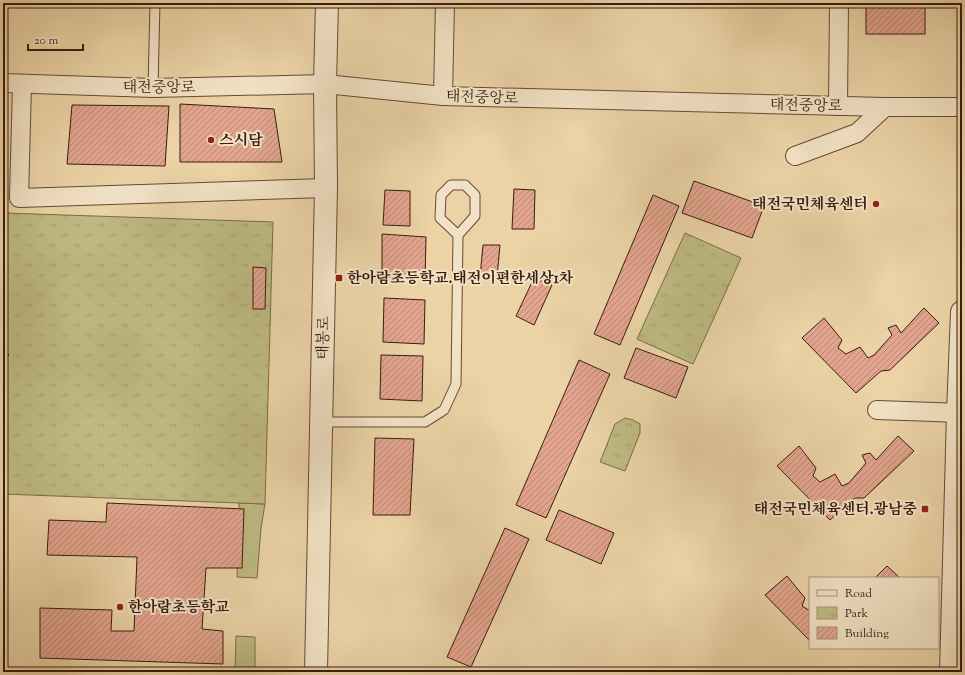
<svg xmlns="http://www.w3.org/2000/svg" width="965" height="675" viewBox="0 0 965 675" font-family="'Sorts Mill Goudy','Noto Serif KR',serif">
  <defs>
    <pattern id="park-tufts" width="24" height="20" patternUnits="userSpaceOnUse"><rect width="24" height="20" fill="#beba82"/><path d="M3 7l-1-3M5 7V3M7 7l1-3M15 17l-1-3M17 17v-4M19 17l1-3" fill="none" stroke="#a49f6f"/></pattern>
    <pattern id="building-hatch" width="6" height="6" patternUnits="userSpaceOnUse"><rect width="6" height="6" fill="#e3a58f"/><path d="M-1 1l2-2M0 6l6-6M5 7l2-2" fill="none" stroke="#b98673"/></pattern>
  </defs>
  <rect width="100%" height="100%" fill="#ebd3a6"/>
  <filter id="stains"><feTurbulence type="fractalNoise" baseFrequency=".005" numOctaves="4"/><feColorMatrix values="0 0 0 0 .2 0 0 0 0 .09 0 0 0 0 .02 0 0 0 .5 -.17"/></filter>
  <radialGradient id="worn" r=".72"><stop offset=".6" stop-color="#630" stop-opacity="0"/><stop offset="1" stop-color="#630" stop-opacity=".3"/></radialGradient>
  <g fill="#beba82" stroke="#7b6c49">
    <path d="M239 503 265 504 261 528 257 578 237 577Z"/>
    <path d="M236 636 255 637V672H235Z"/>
  </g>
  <g fill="url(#park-tufts)" stroke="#7b6c49">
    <path d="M5 213 273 222 265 504 3 494V264Z"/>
    <path d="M685 233 741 258 693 364 637 339Z"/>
    <path d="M625 418 633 420 640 424V433L625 471 600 462 615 424Z"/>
  </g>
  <g fill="url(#building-hatch)" stroke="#381d10">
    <rect x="866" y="3" width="59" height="31"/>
    <path d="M180 104 274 109 282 162H180Z"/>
    <path d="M72 105 169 106 165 166 67 164Z"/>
    <path d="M694 181 764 206 752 238 682 213Z"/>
    <path d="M514 189 535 190 534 229H512Z"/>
    <path d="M385 190 410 191V226L383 225Z"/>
    <path d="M653 195 679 206 620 345 594 334Z"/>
    <path d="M382 234 426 237 425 279 382 277Z"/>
    <path d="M483 245H500L497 277H480Z"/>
    <path d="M253 267 266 268 265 309H253Z"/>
    <path d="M534 278 552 285 534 325 516 316Z"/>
    <path d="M384 298 425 300 424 344 383 342Z"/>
    <path d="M924 308 939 323 890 370 881 371 856 393 802 338 824 318 842 340 838 348 846 354 860 347 868 358 874 355 892 335 888 328 896 325 901 333Z"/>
    <path d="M636 348 688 367 676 398 624 378Z"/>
    <path d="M3 349 9 355 3 362Z"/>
    <path d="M381 355 423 356 422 401 380 399Z"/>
    <path d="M579 360 610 374 546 518 516 505Z"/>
    <path d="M898 436 914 451 864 498H855L830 520 777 466 799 446 816 468 813 476 820 482 835 474 842 486 849 483 866 463 862 455 870 453 876 460Z"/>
    <path d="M375 438 414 439 410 515H373Z"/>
    <path d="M107 503 244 509 242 568H206L202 629 223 631V664L40 658V608L112 610 111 631H134L137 557 47 555 49 520 106 522Z"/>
    <path d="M559 510 614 533 601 564 546 540Z"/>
    <path d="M505 528 529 539 471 667 447 657Z"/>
    <path d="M887 566 900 578H875Z"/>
    <path d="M787 576 805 598 802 606 810 611V641L765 595Z"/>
  </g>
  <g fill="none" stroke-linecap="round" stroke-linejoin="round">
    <g stroke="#654a36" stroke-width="11">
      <g id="service">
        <path d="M153 88 155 3"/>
        <path d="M322 422H425L444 410 456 384 458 235 475 216V195L465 185H451L441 195 440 218 458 235"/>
      </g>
    </g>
    <g stroke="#654a36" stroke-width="20">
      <g id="minor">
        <path d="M3 83 153 88 325 84 443 96 885 107H962"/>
        <path d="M22 84 19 198 326 188"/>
        <path d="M443 96 445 3"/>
        <path d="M838 106 839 3"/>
        <path d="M795 156 857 133 885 107"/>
        <path d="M877 410 962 413"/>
      </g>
    </g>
    <g stroke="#654a36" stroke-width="24">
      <g id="tertiary">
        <path d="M316 672 326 188 325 84 327 3"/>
        <path d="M951 672 958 413 962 312"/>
      </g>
    </g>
    <use href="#service" stroke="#f2e2c5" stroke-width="9"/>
    <use href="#minor" stroke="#f2e2c5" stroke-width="18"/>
    <use href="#tertiary" stroke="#f2e2c5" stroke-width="22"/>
  </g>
  <g fill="#8f2418" stroke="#f2e2c5" stroke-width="1.5">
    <circle cx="211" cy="140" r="4"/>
    <circle cx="876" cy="204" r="4"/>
    <rect x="335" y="274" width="8" height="8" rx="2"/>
    <rect x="921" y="505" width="8" height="8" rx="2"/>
    <circle cx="120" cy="607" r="4"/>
  </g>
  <g text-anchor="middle" stroke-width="4" stroke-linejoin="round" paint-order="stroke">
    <g font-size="15" fill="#381d10" stroke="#f2e2c5">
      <text x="159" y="92">태전중앙로</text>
      <text transform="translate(482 97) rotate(2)" y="5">태전중앙로</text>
      <text transform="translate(806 105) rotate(1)" y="5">태전중앙로</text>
      <text transform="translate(323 338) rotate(-89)" y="5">태봉로</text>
    </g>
    <g font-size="15" font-weight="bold" fill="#381d10" stroke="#f2e2c5" text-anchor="start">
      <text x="219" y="145">스시담</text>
      <text x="868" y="209" text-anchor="end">태전국민체육센터</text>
      <text x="347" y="283">한아람초등학교.태전이편한세상1차</text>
      <text x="917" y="514" text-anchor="end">태전국민체육센터.광남중</text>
      <text x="128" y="612">한아람초등학교</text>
    </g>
  </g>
  <rect width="965" height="675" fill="none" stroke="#ebd3a6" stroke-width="16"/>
  <rect x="4" y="4" width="957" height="667" fill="none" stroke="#381d10" stroke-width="2"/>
  <rect x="8" y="8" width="949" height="659" fill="none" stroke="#381d10"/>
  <rect x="809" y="577" width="130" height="72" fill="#f2e2c5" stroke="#a8937d"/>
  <rect x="817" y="590" width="20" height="6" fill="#f2e2c5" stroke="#a8937d"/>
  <text x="845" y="597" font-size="12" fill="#381d10">Road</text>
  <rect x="817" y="607" width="20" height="12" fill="url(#park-tufts)" stroke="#a8937d"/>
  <text x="845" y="617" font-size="12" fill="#381d10">Park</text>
  <rect x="817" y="627" width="20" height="12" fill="url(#building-hatch)" stroke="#a8937d"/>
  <text x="845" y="637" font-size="12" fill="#381d10">Building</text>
  <path d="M28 44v6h55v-6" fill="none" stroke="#381d10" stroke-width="2"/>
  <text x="34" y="44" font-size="12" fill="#381d10" stroke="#f2e2c5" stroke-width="3" paint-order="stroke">20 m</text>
  <rect width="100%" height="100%" filter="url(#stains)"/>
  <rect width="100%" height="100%" fill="url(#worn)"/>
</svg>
